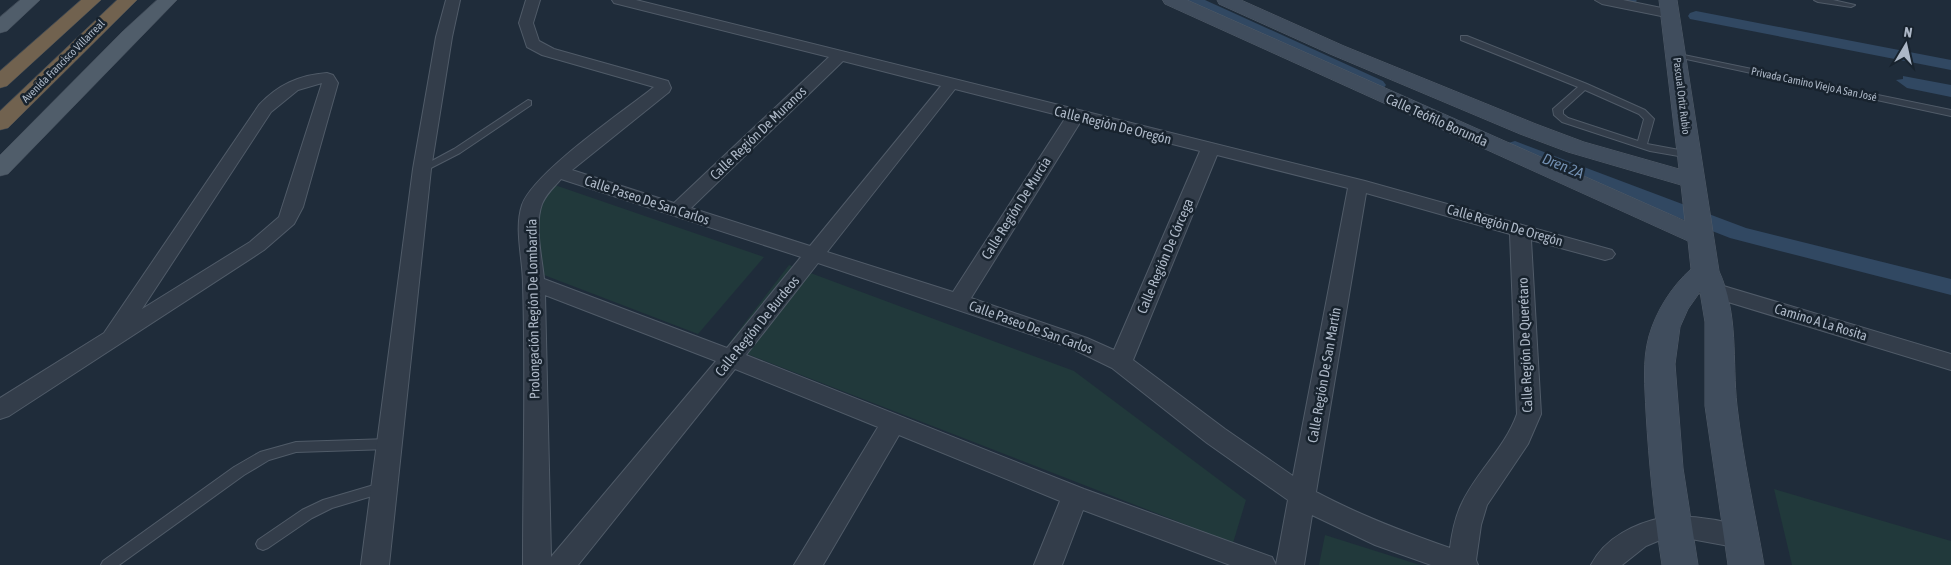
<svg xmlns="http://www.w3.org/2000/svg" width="1951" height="565" viewBox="0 0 1951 565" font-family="'Asap Condensed',sans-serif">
  <rect width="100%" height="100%" fill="#1f2c3a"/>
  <g fill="#21393b">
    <path d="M546 182 764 257 698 334 531 270 529 199Z"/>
    <path d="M789 265 1074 371 1246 500 1233 543 727 346Z"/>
    <path d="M1774 489 1951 541V565H1792Z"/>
    <path d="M1325 535 1420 565H1319Z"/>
  </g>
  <path fill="#314862" d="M1903 76 1951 85V97L1907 88 1896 80 1903 79Z"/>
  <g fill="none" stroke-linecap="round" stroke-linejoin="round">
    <g fill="#314862" fill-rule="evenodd">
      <path d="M1184 0H1205L1383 81 1386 85 1383 89H1371L1186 3Z"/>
      <path d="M1619 0H1636L1637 1 1629 6 1621 3Z"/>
      <path d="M1696 11 1951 60V70L1690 19 1688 16 1690 13Z"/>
      <path d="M1515 141 1746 228 1951 279V295L1730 238 1508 151 1505 147 1508 143Z"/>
    </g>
    <g stroke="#505b68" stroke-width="2">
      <g id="lane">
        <path d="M1814 0H1833L1855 5 1851 7 1818 2Z"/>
        <path d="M1461 36H1467L1587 84 1645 110 1654 119 1647 144 1690 152 1695 155 1690 158 1650 151 1562 122 1554 115 1553 109 1578 87 1461 40ZM1585 90 1639 114 1644 119 1638 141 1568 118 1563 114V110Z"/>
        <path d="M1674 53 1951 110V116L1677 57 1673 55Z"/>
        <path d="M528 100 531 101V105L460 153 425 171 422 172 417 169 454 149Z"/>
        <path d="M389 439 394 440 396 444 394 448 389 449 296 452 269 460 244 475 119 565H101L103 561 234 467 260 452 296 442Z"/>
        <path d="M384 482 389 483 391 487 389 491 332 508 312 518 268 548 263 550 258 548 256 544 258 540 302 510 323 500Z"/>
      </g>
    </g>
    <g stroke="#505b68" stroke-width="2">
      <g id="street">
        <path d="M446 0H460L452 37 431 169 389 565H361L413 169 436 37Z"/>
        <path d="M526 0H540L533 23 539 41 554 49 668 81 671 88 669 92 572 170 674 203 829 57 614 3 612 0H636L1365 181 1612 250 1615 254 1612 258 1605 260 1531 240 1541 414 1528 444 1487 505 1481 525 1476 560 1478 565H1431L1375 545 1312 515 1304 565H1230L1083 510 1062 565H1034L1060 501 899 435 823 565H794L878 427 735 369 578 565H523C523 471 526 378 523 284 523 259 514 229 522 205 534 172 624 111 654 87L542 55 527 47 519 23ZM843 61 941 86 810 246 691 208ZM955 89 1066 117 953 292 827 252ZM1081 121 1200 151 1114 350 1087 338 971 298ZM1217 155 1348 188 1293 476 1225 429 1133 360ZM561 179 801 257 727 348 544 279C542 257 534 226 542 204 546 194 554 187 561 179ZM1366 193 1510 234 1517 414C1505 448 1477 471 1462 503 1455 517 1452 533 1450 548 1404 532 1359 515 1316 492ZM818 263 1071 348 1112 368 1207 443 1288 500 1276 565 1272 557 1084 489 746 355ZM545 295 716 361 551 557Z"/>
        <path d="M1595 0H1623L1676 11 1678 14 1671 18 1602 4Z"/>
        <path d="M327 73 333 75 338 83 303 207 294 224 264 250 9 416 0 419V398L104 333 259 105C278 85 299 75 327 73ZM322 83 279 217 250 242 142 309 271 112 298 90Z"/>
        <path d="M1700 279 1951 354V370L1692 291 1689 286 1692 281Z"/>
        <path d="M1665 517C1693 515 1723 520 1750 529L1754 537 1750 545 1740 548 1691 539 1665 538 1646 546 1622 565H1591C1605 537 1636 523 1665 517Z"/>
      </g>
    </g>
    <g stroke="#505b68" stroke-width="1">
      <path id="secondary" d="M1163 0H1187L1685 221 1681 185 1568 152 1520 134 1330 54 1219 4 1217 0H1241L1344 46 1536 124 1584 142 1679 169 1659 0H1677L1719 271C1739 315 1732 360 1737 406 1743 459 1755 512 1764 565H1728L1705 406V322L1700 292 1688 309 1680 327 1675 364 1683 468 1698 565H1662C1654 514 1649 464 1646 412 1645 387 1642 361 1649 336 1656 311 1672 286 1691 269L1688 241 1165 4Z"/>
    </g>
    <g stroke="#3f4956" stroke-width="1">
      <g id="primary">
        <path d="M20 0H40L7 31 0 33V17Z"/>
        <path d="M157 0H177L8 174 0 176V155L123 31Z"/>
      </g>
    </g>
    <g stroke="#3d4854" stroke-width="1">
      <g id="highway">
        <path d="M81 0H101L7 86 0 88V71Z"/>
        <path d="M117 0H137L8 128 0 130V111Z"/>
      </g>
    </g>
    <use href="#lane" fill="#333d4a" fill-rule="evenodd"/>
    <use href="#street" fill="#333d4a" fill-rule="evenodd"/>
    <use href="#secondary" fill="#404d5d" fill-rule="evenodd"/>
    <use href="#primary" fill="#505d6a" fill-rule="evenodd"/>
    <use href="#highway" fill="#71624f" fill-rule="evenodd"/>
  </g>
  <g text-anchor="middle" stroke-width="5" stroke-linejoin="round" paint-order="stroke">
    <g font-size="11" fill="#adb8c7" stroke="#18232e">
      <text transform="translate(63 61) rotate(-45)" y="4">Avenida Francisco Villarreal</text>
      <text transform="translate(1814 84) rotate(12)" y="4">Privada Camino Viejo A San José</text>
      <text transform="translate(1682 96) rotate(83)" y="4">Pascual Ortiz Rubio</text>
    </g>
    <g font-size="14" fill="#adb8c7" stroke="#18232e">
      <text transform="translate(1437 120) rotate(24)" y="5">Calle Teófilo Borunda</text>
      <text transform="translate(1113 125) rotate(14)" y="5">Calle Región De Oregón</text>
      <text transform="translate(758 133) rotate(-44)" y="5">Calle Región De Muranos</text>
      <text transform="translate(647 200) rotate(18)" y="5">Calle Paseo De San Carlos</text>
      <text transform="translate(1016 208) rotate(-58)" y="5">Calle Región De Murcia</text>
      <text transform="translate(1505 225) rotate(16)" y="5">Calle Región De Oregón</text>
      <text transform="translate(1165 256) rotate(-67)" y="5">Calle Región De Córcega</text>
      <text transform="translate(533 309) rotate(-91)" y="5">Prolongación Región De Lombardía</text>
      <text transform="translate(1821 322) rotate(17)" y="5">Camino A La Rosita</text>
      <text transform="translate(757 326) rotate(-51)" y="5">Calle Región De Burdeos</text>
      <text transform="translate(1031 327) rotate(20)" y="5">Calle Paseo De San Carlos</text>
      <text transform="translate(1525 345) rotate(-92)" y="5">Calle Región De Querétaro</text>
      <text transform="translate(1324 375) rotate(-80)" y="5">Calle Región De San Martín</text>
    </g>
    <g font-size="15" font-style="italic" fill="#7390b2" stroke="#18232e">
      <text transform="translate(1563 166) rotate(22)" y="5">Dren 2A</text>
    </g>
  </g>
  <g transform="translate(1906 45) rotate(9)" stroke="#18232e" stroke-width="4" paint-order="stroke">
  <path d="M0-4L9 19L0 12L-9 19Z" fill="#adb8c7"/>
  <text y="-8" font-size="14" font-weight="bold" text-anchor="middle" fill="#adb8c7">N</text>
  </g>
</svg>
